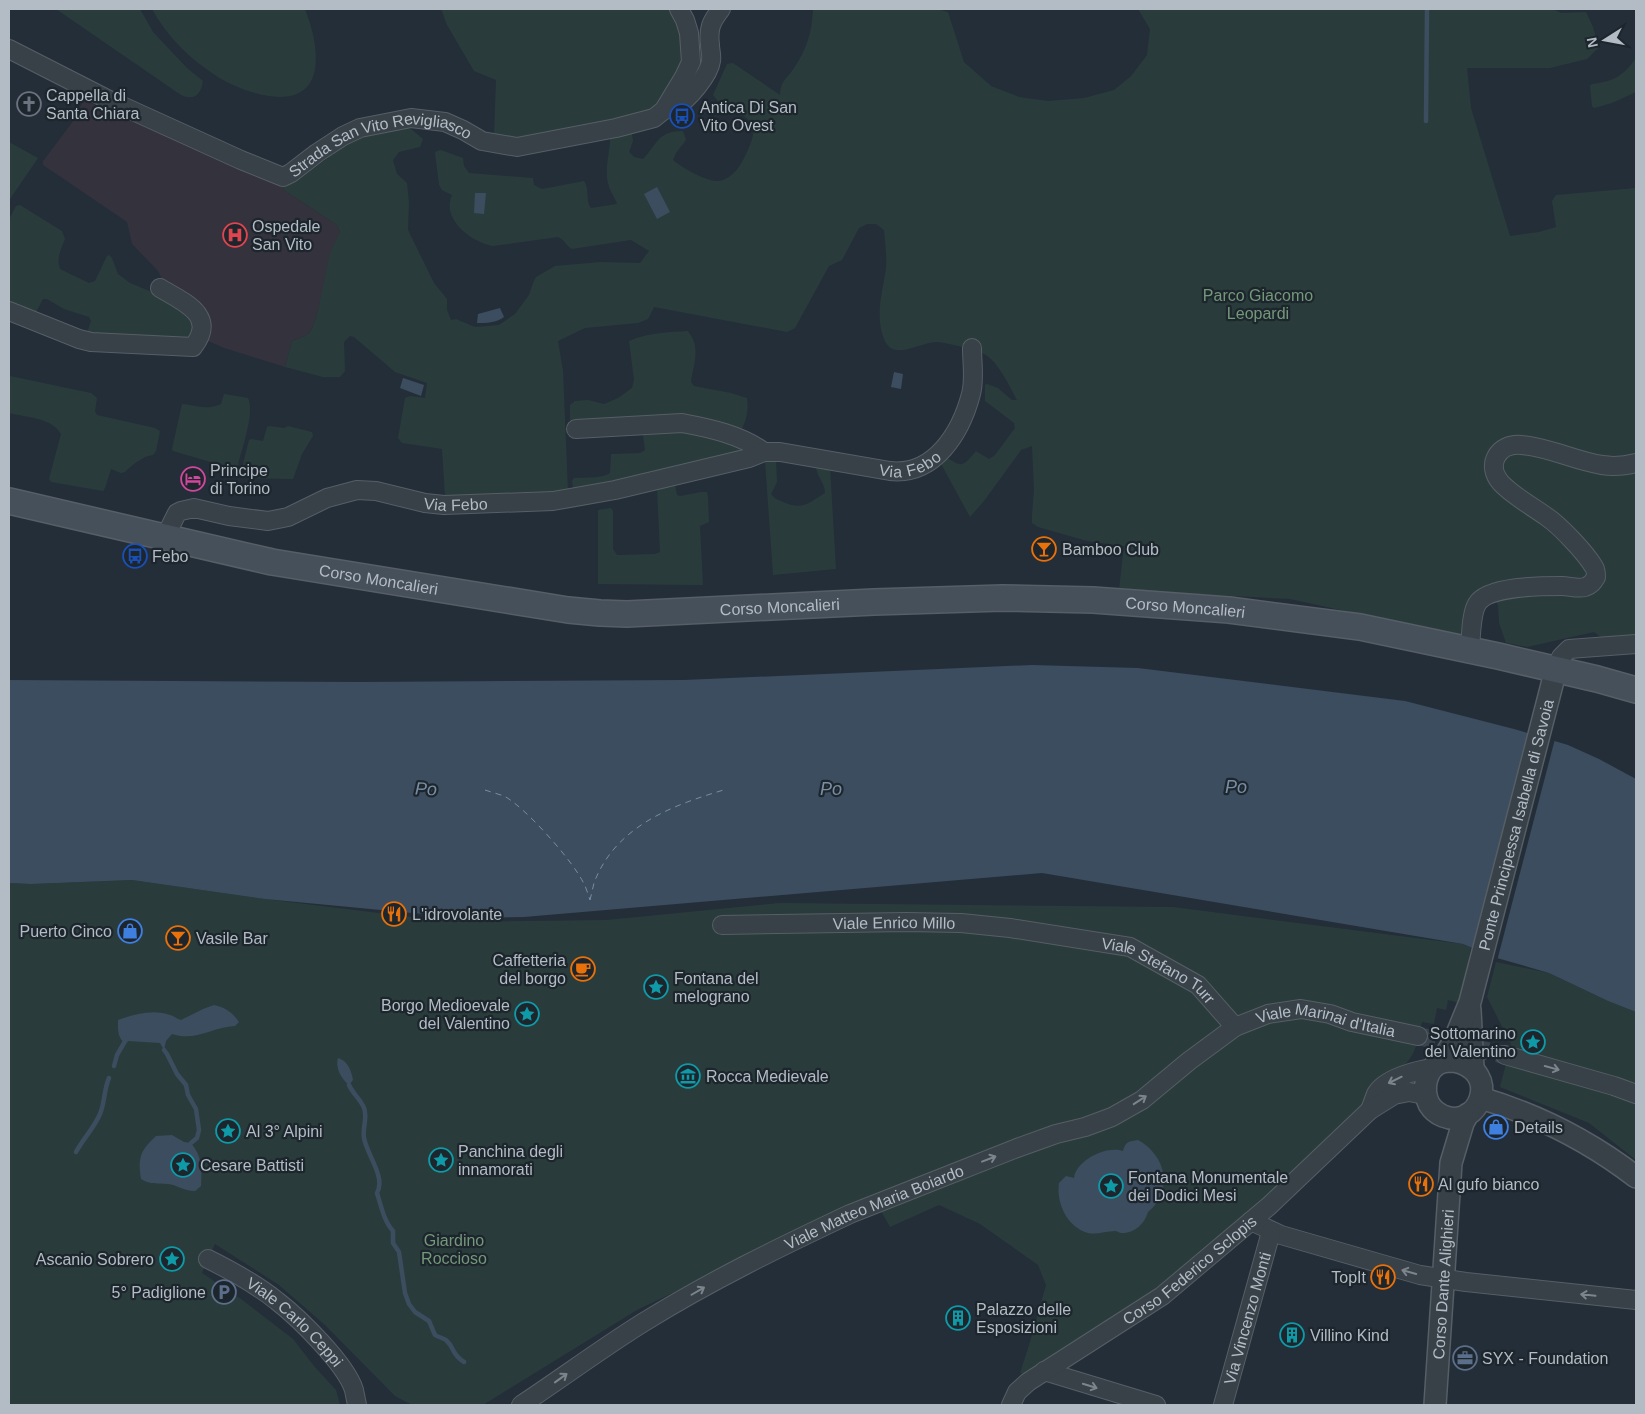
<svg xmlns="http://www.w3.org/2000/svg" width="1645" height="1414" viewBox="0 0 1645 1414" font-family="Arial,sans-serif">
  <rect width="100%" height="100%" fill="#242e38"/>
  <path fill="#33323d" d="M84 100 283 187 284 190 337 225 340 232 323 290 317 315 311 331 305 336 292 341 285 367 224 348 208 341V334L160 283 161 277 158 271 132 244 127 222 43 165V161L71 124Z"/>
  <g fill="#293c3b">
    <path d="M56 9H140L153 32 187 68 203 81C201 94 195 101 181 95Z"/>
    <path d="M152 9H305C312 27 318 49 315 69 307 116 244 93 218 77 191 60 167 37 152 9Z"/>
    <path d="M441 9H673L680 23 683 59 666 92 658 102 651 109 633 119 509 140 494 135 496 80 474 71 447 25Z"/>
    <path d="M813 9H937L948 12 964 62 991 86 1019 97 1048 101 1084 98 1114 90 1131 76 1147 55 1150 29 1138 9H1553L1561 13 1586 12 1593 27 1599 47 1587 59 1550 68H1467L1471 108 1510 236 1539 232 1556 227 1552 201 1556 195 1636 188V455L1630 457H1609L1573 451 1489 455 1528 513 1576 556 1587 569 1588 575 1586 578 1538 577 1510 581 1477 591 1470 598 1460 636 1290 599 1119 590 1124 546 1087 541 1038 527 1032 523V515L1034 490 1032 446 1021 450 984 501 970 517 940 462 945 456C963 469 963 466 976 451L989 459 995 455 1015 428 1014 423 985 401V385L987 384 998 388 1012 400H1017C1010 387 998 361 984 354 977 350 944 342 936 342 916 343 890 365 882 333 876 311 883 290 886 268 887 256 885 242 884 230L876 224H867L859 228 842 260 829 266 795 328 787 332 654 307 648 319 638 323 585 328 558 341 563 371 568 492 449 499 445 496 442 449 402 443 398 438 405 398 410 396 425 398 427 383 395 372 354 337 350 336 344 342 345 371 340 377H323L285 367 292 341 305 336 311 331 317 315 330 253 340 232 337 225 284 190 283 187 297 181 356 137 368 136 386 130 401 127 411 129 423 139 420 147 399 152 393 160 397 174 407 183 409 203 408 230 434 283 447 299V310L451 320 456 319 475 327 499 325 515 314 529 295 533 283 536 277 555 266 601 262 640 263 649 251 631 240 572 249C566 246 565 240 558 237L493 246C471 242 441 219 452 195L442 190 439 185 435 153 437 151 441 150 463 158 464 166 469 173 533 178 534 185 542 189 584 181C590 189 585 201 591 208L617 204C615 197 609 190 608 183 604 168 611 150 610 135L626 133 632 134 633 141 629 152 634 157 643 159C658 144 657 131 683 131L686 140 676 153 673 160C682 168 707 182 719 181 726 180 734 174 738 168 744 161 757 133 753 125 746 114 730 110 721 103 717 101 715 97 713 95L727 64 733 63 780 95C781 80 786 80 794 68 807 49 812 32 813 9Z"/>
    <path d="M1636 58V92L1612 103 1594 108 1592 106 1590 86 1592 84C1615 81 1623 76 1636 58Z"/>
    <path d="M9 142 38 158 10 199H9Z"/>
    <path d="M20 205 62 231 65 239C61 249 56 258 60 269L89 283 95 281 107 256 109 255 112 258 118 274 130 283 152 292 188 314 193 321 192 336 189 341 89 334 88 330 91 321 89 317 64 309 47 299H43L36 312 31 315 9 305V219L16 206Z"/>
    <path d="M688 331C701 348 694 362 691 382L694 386 731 393 747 398C749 409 746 423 740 432L570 423V405L575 401 588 400 604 404 618 398 632 388 634 380 629 341C647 333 668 332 688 331Z"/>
    <path d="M10 376 91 393 97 398 95 411 97 415 155 428 160 431 156 451 153 455C143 456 132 465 125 472L121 473 111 469 105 488 103 491 51 482 49 479 50 475 61 434C53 418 25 417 9 413Z"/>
    <path d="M224 394 248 398C255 413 242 448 238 465L234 469 173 451 172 449 182 404C196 405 207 411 221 404Z"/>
    <path d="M270 426 284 428 288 426 312 432 313 436 302 454 293 479 244 478 242 477 241 472 249 440 251 439 263 441 267 427Z"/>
    <path d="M682 428 747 448 749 452 574 493 572 481 574 478C585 477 601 479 610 473L611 454 640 453 645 450 643 435 645 430Z"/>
    <path d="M1522 453 1583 467 1636 471V637L1602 638 1594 632 1527 647 1506 643 1499 623 1498 605 1496 601C1510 598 1524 594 1538 594 1561 592 1590 605 1603 581L1582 540 1554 511 1507 477 1503 470 1502 463 1506 454Z"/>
    <path d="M776 460 777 482 771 494C774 498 776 499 781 501 802 511 807 504 825 493 825 483 817 477 816 467L830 466 836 569 773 575 765 461Z"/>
    <path d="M675 484 677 495 680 496 701 492H707L708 497 709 522 700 526 703 585 598 584V510L611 508 613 511V549L617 555 655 554 660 552 657 489 658 485Z"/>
    <path d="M132 880 265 899 452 922 607 920 779 903 1173 907 1463 944 1471 947 1459 1003 1448 1000 1446 1010 1437 1008 1434 1024 1422 1022C1417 1042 1417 1053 1402 1068L1243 1219 1128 1310 1033 1375 1020 1373 1029 1345 1046 1285 1038 1265 980 1224 939 1205 890 1227 873 1197 637 1310 483 1405H412L395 1396 325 1325 279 1285 215 1244 202 1273 241 1299 293 1339 314 1366 336 1390 340 1405H9V883L31 884Z"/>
    <path d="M1496 962 1549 973 1608 1001 1636 1012V1160L1589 1123 1500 1087 1511 1044 1487 997Z"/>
  </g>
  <g fill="#3c4d5f">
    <path d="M657 187 670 212 657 219 644 194Z"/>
    <path d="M475 193H486L484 214 474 213Z"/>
    <path d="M500 308 504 317C496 323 486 323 477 323L478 314Z"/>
    <path d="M894 372 903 374 901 389 891 387Z"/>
    <path d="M403 378 424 385 421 396 400 388Z"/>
    <path d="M1032 665 1138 668 1405 701 1514 729 1568 745 1599 759 1636 779V1012L1608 1001 1549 973 1497 958 1463 944 1042 873 524 917 465 918 265 899 132 880 31 884 9 883V680L361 682 684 680Z"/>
    <path d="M214 1005C226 1008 232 1012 239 1022L235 1026C212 1027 196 1042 172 1034L166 1041 164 1050 160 1043 128 1041 126 1044C117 1038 118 1029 118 1020 134 1014 154 1009 170 1015 174 1016 177 1019 181 1020L203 1009Z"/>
    <path d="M338 1058C348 1061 351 1070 353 1080L349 1085C341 1079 335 1067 338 1058Z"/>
    <path d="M172 1135 184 1142 191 1143C202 1156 202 1169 201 1186L195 1191C183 1191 178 1185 168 1184 157 1183 151 1185 141 1179 138 1157 140 1151 156 1136Z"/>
    <path d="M1138 1140C1166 1155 1174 1191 1148 1212 1145 1223 1135 1233 1123 1233 1118 1233 1120 1232 1115 1231 1106 1231 1097 1235 1088 1233 1067 1227 1056 1203 1059 1183L1066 1176 1074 1178C1076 1160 1107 1145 1123 1151 1125 1142 1129 1141 1138 1140Z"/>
  </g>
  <path fill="#242e38" d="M1530 731 1555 739 1497 961 1473 951Z"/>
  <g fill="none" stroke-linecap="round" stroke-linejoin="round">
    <g stroke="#3c4d5f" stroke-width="4.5">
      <path d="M1426 121 1427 9"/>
      <path d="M164 1050 167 1054 177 1074 186 1085 188 1095 196 1109 199 1130 197 1138 191 1143"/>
      <path d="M114 1066 117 1055 124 1043"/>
      <path d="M349 1085C353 1094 361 1100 364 1108 368 1118 362 1128 364 1138 367 1155 386 1177 377 1193 381 1206 384 1221 393 1231V1243L399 1252 405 1293 409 1304 415 1312 429 1321 435 1335C438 1337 443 1338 446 1340 455 1348 451 1354 464 1362"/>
      <path d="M76 1152C83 1139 94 1128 100 1114 105 1102 104 1089 109 1078"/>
    </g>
    <g stroke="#778ea4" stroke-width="1" stroke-dasharray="6 5" stroke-linecap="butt">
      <path d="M485 790C491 792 498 794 504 796 525 807 572 860 583 882 586 887 588 894 590 900"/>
      <path d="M590 900C592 893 593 884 596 878 619 824 676 804 727 789"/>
    </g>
    <path stroke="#39434d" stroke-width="18" stroke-dasharray="18 9" stroke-linecap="butt" d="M1418 1036 1505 1055"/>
    <g stroke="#565e66" stroke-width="20">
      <g id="minor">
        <path id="s1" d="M9 49 109 100 241 160 283 177 291 173 317 153 343 136 360 128 411 118 445 122 463 130 482 141 517 147 616 128 654 118 664 110 684 77 691 62 689 33 685 20 679 9"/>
        <path d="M664 110C668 109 672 109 675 107 688 100 709 75 711 61 712 55 710 50 710 45 708 28 711 22 721 9"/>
        <path d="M9 311 79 339 91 342 193 347C218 315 183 302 160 288"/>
        <path d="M576 429 682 423C709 428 742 435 764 452"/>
        <path id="s2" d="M165 537 177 513 181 511 194 508 229 516 268 521 288 517 327 498 357 490 376 491 425 503 444 505 553 501 615 490 749 458 764 452H780L890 471C935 476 961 432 971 394 975 379 972 363 972 348"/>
        <path d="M1470 650C1471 637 1471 614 1477 604 1487 586 1543 586 1562 586 1569 586 1578 589 1585 587 1591 585 1593 582 1596 577 1596 574 1596 570 1594 567 1585 552 1560 526 1547 517 1532 506 1513 496 1501 483 1485 465 1498 443 1521 445 1549 447 1575 461 1602 465 1614 467 1624 466 1636 463"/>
        <path d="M1556 669 1561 657 1569 649 1636 644"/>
        <path id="s3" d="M722 925 906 922 961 923 1010 928 1130 947 1198 985 1235 1027"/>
        <path d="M1505 1055 1614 1086 1636 1094"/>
        <path d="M1370 1110C1372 1105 1374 1099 1376 1094 1385 1078 1417 1070 1434 1068"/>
        <path d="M1251 1221 1281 1235 1420 1275 1466 1282 1636 1300"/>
        <path id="s4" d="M208 1259C232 1271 256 1284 277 1301 299 1318 346 1364 354 1390 355 1395 356 1400 357 1405"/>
        <path d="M1044 1371 1156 1405"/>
        <path id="s5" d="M521 1405C562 1378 602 1348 644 1322 710 1281 780 1247 850 1214L1017 1148 1056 1134 1085 1127 1112 1117 1142 1100 1189 1061 1235 1027 1268 1014 1301 1009 1330 1014 1352 1022 1418 1036"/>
        <path id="s6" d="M1011 1405 1017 1392 1028 1382 1162 1296 1269 1206 1370 1110 1394 1095 1409 1092 1425 1095"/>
        <path id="s7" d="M1223 1405 1271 1232"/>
      </g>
    </g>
    <g stroke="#565e66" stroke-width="24">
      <g id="tertiary">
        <path d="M1470 1010 1473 1068"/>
        <path d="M1454 1061C1503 1071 1479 1131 1443 1116 1438 1114 1432 1109 1429 1104 1422 1090 1425 1068 1442 1062 1446 1061 1450 1061 1454 1061Z"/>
        <path id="s8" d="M1441 1062 1454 1041 1470 1002 1556 669"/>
        <path d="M1481 1098C1538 1115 1589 1141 1636 1177"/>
        <path id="s9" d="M1435 1405 1451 1163 1463 1123 1468 1114"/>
      </g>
    </g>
    <g stroke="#565e66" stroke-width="28">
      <g id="secondary">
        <path id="s10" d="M9 501 272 562 568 610 600 613 627 614 874 602 1002 598 1093 600 1229 610 1360 627 1498 656 1597 679 1636 690"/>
      </g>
    </g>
    <use href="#minor" stroke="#384048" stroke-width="18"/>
    <use href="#tertiary" stroke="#384048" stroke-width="21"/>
    <use href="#secondary" stroke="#46505b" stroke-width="25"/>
  </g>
  <defs><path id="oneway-shaft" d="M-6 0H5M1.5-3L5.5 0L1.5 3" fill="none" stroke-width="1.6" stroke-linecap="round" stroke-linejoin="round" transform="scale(1.25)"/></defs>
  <g stroke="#7c848c">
    <use href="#oneway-shaft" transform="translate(1552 1068) rotate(15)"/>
    <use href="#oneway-shaft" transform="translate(1395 1080) rotate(154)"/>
    <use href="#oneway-shaft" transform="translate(1140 1100) rotate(-33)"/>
    <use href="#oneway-shaft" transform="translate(989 1159) rotate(-21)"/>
    <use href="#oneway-shaft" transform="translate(1409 1272) rotate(-164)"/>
    <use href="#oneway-shaft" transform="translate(698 1291) rotate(-30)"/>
    <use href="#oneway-shaft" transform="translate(1588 1295) rotate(-174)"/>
    <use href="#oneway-shaft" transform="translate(561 1378) rotate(-36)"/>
    <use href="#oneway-shaft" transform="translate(1090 1386) rotate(17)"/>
  </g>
  <defs>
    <g id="church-ring" transform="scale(1.25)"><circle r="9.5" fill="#1d252d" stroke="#6b7280" stroke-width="1.5"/><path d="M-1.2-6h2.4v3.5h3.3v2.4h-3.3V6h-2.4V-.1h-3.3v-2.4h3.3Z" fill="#6b7280"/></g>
    <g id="bus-ring" transform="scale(1.25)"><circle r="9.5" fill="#1d252d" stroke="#1a4fb4" stroke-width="1.5"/><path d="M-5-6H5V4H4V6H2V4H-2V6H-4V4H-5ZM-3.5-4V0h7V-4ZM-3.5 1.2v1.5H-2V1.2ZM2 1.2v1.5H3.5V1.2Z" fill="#1a4fb4"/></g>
    <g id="hospital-ring" transform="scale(1.25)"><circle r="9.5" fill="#1d252d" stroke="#e0444e" stroke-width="1.5"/><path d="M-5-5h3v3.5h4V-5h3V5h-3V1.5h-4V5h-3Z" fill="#e0444e"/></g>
    <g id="hotel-ring" transform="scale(1.25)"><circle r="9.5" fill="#1d252d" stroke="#d1479c" stroke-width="1.5"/><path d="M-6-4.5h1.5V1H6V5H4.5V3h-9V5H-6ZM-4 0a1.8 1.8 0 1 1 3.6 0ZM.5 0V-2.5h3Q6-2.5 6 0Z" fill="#d1479c"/></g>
    <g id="bar-ring" transform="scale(1.25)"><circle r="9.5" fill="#1d252d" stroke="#e8710a" stroke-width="1.5"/><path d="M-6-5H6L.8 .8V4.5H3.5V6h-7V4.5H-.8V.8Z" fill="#e8710a"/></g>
    <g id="restaurant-ring" transform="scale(1.25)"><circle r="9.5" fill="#1d252d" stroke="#e8710a" stroke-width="1.5"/><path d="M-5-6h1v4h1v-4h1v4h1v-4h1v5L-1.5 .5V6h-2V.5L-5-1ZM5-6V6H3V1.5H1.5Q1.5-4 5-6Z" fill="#e8710a"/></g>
    <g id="shop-ring" transform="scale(1.25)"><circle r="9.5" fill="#1d252d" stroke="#3f7fe0" stroke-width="1.5"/><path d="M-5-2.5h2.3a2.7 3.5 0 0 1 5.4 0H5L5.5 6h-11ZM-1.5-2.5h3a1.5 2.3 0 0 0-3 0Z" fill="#3f7fe0"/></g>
    <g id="cafe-ring" transform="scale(1.25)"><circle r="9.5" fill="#1d252d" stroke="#e8710a" stroke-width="1.5"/><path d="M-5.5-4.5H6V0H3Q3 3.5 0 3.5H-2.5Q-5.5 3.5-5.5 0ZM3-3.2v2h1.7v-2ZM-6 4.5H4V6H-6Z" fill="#e8710a"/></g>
    <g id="sight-ring" transform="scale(1.25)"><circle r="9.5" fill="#1d252d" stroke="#0f9aa8" stroke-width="1.5"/><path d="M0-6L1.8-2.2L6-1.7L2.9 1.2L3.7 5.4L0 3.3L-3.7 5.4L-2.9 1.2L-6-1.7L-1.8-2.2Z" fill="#0f9aa8"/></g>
    <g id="museum-ring" transform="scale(1.25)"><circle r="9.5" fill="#1d252d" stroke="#0f9aa8" stroke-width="1.5"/><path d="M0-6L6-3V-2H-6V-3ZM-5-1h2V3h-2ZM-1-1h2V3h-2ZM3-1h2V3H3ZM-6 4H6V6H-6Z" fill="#0f9aa8"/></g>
    <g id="parking-ring" transform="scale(1.25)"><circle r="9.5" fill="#1d252d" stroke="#5c6f8a" stroke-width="1.5"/><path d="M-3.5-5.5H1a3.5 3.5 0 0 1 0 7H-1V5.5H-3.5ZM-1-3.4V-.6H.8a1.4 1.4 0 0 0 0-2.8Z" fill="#5c6f8a"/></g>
    <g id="building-ring" transform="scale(1.25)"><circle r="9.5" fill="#1d252d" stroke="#0f9aa8" stroke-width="1.5"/><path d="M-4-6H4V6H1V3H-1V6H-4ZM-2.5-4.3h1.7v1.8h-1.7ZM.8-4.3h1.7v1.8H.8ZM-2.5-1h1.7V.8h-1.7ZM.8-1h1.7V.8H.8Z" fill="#0f9aa8"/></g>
    <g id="office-ring" transform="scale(1.25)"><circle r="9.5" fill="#1d252d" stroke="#5c6f8a" stroke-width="1.5"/><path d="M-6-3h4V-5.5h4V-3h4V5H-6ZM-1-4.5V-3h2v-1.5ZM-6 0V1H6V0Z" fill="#5c6f8a"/></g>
  </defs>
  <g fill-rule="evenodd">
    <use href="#church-ring" x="29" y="104"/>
    <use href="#bus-ring" x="682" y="116"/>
    <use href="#hospital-ring" x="235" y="235"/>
    <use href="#hotel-ring" x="193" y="479"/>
    <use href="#bar-ring" x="1044" y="549"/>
    <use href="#bus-ring" x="135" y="556"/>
    <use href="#restaurant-ring" x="394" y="914"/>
    <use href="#shop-ring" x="130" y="931"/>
    <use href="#bar-ring" x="178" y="938"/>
    <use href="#cafe-ring" x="583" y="969"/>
    <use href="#sight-ring" x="656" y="987"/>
    <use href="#sight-ring" x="527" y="1014"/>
    <use href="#sight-ring" x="1533" y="1042"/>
    <use href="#museum-ring" x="688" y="1076"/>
    <use href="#shop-ring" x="1496" y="1127"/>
    <use href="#sight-ring" x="228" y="1131"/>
    <use href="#sight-ring" x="441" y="1160"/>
    <use href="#sight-ring" x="183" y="1165"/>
    <use href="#restaurant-ring" x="1421" y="1184"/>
    <use href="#sight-ring" x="1111" y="1186"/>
    <use href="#sight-ring" x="172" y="1259"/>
    <use href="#restaurant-ring" x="1383" y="1277"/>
    <use href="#parking-ring" x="224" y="1292"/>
    <use href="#building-ring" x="958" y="1318"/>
    <use href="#building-ring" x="1292" y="1335"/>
    <use href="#office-ring" x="1465" y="1358"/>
  </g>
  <g text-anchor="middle" stroke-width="4.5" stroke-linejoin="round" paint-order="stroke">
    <g font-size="16" fill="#b3bbc4" stroke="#1d252d" text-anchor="start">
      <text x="46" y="101">Cappella di<tspan x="46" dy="18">Santa Chiara</tspan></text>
      <text x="700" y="113">Antica Di San<tspan x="700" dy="18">Vito Ovest</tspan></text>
      <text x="252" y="232">Ospedale<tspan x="252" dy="18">San Vito</tspan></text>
      <text x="210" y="476">Principe<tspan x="210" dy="18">di Torino</tspan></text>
      <text x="1062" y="555">Bamboo Club</text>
      <text x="152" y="562">Febo</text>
      <text x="412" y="920">L'idrovolante</text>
      <text x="112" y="937" text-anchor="end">Puerto Cinco</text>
      <text x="196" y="944">Vasile Bar</text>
      <text x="566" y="966" text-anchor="end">Caffetteria<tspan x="566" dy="18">del borgo</tspan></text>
      <text x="674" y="984">Fontana del<tspan x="674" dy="18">melograno</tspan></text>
      <text x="510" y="1011" text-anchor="end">Borgo Medioevale<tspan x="510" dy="18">del Valentino</tspan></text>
      <text x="1516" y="1039" text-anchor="end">Sottomarino<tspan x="1516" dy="18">del Valentino</tspan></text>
      <text x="706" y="1082">Rocca Medievale</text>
      <text x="1514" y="1133">Details</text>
      <text x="246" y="1137">Al 3° Alpini</text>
      <text x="458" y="1157">Panchina degli<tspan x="458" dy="18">innamorati</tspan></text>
      <text x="200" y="1171">Cesare Battisti</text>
      <text x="1128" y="1183">Fontana Monumentale<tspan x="1128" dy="18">dei Dodici Mesi</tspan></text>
      <text x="1438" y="1190">Al gufo bianco</text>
      <text x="154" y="1265" text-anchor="end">Ascanio Sobrero</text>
      <text x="1366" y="1283" text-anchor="end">TopIt</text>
      <text x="206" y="1298" text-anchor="end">5° Padiglione</text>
      <text x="976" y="1315">Palazzo delle<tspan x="976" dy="18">Esposizioni</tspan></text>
      <text x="1310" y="1341">Villino Kind</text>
      <text x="1482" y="1364">SYX - Foundation</text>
    </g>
    <g font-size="16" fill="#b3bbc4" stroke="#1d252d">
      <text dy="6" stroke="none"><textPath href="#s1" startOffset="410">Strada San Vito Revigliasco</textPath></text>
      <text dy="6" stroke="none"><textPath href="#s2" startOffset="778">Via Febo</textPath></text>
      <text dy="6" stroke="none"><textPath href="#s2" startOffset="315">Via Febo</textPath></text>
      <text dy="6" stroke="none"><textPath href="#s10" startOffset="378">Corso Moncalieri</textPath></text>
      <text dy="6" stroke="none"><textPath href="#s10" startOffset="782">Corso Moncalieri</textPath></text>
      <text dy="6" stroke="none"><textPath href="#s10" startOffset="1188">Corso Moncalieri</textPath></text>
      <text dy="6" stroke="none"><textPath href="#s8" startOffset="250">Ponte Principessa Isabella di Savoia</textPath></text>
      <text dy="6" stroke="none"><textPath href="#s3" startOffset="172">Viale Enrico Millo</textPath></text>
      <text dy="6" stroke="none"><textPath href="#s3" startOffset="445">Viale Stefano Turr</textPath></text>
      <text dy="6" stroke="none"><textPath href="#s5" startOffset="908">Viale Marinai d'Italia</textPath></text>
      <text dy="6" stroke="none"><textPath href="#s5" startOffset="406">Viale Matteo Maria Boiardo</textPath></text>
      <text dy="6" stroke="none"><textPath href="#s6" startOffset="226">Corso Federico Sclopis</textPath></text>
      <text dy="6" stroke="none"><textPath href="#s9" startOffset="121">Corso Dante Alighieri</textPath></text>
      <text dy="6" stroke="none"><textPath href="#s7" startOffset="90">Via Vincenzo Monti</textPath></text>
      <text dy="6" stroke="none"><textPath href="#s4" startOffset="108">Viale Carlo Ceppi</textPath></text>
    </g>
    <g font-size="16" fill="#74987a" stroke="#1d252d">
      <text x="1258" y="301">Parco Giacomo<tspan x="1258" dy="18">Leopardi</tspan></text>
      <text x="454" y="1246">Giardino<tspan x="454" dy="18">Roccioso</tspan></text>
    </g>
    <g font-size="18" font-style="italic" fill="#778ea4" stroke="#1d252d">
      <text x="1236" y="793">Po</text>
      <text transform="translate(426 789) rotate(2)" y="6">Po</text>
      <text x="831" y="795">Po</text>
    </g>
  </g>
  <rect width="1645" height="1414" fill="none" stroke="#b3bbc4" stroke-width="20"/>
  <g transform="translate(1605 40) rotate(259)" stroke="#1d252d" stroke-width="4" paint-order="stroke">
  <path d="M0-4L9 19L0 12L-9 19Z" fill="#b3bbc4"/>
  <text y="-8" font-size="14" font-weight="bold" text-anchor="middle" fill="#b3bbc4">N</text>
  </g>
</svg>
